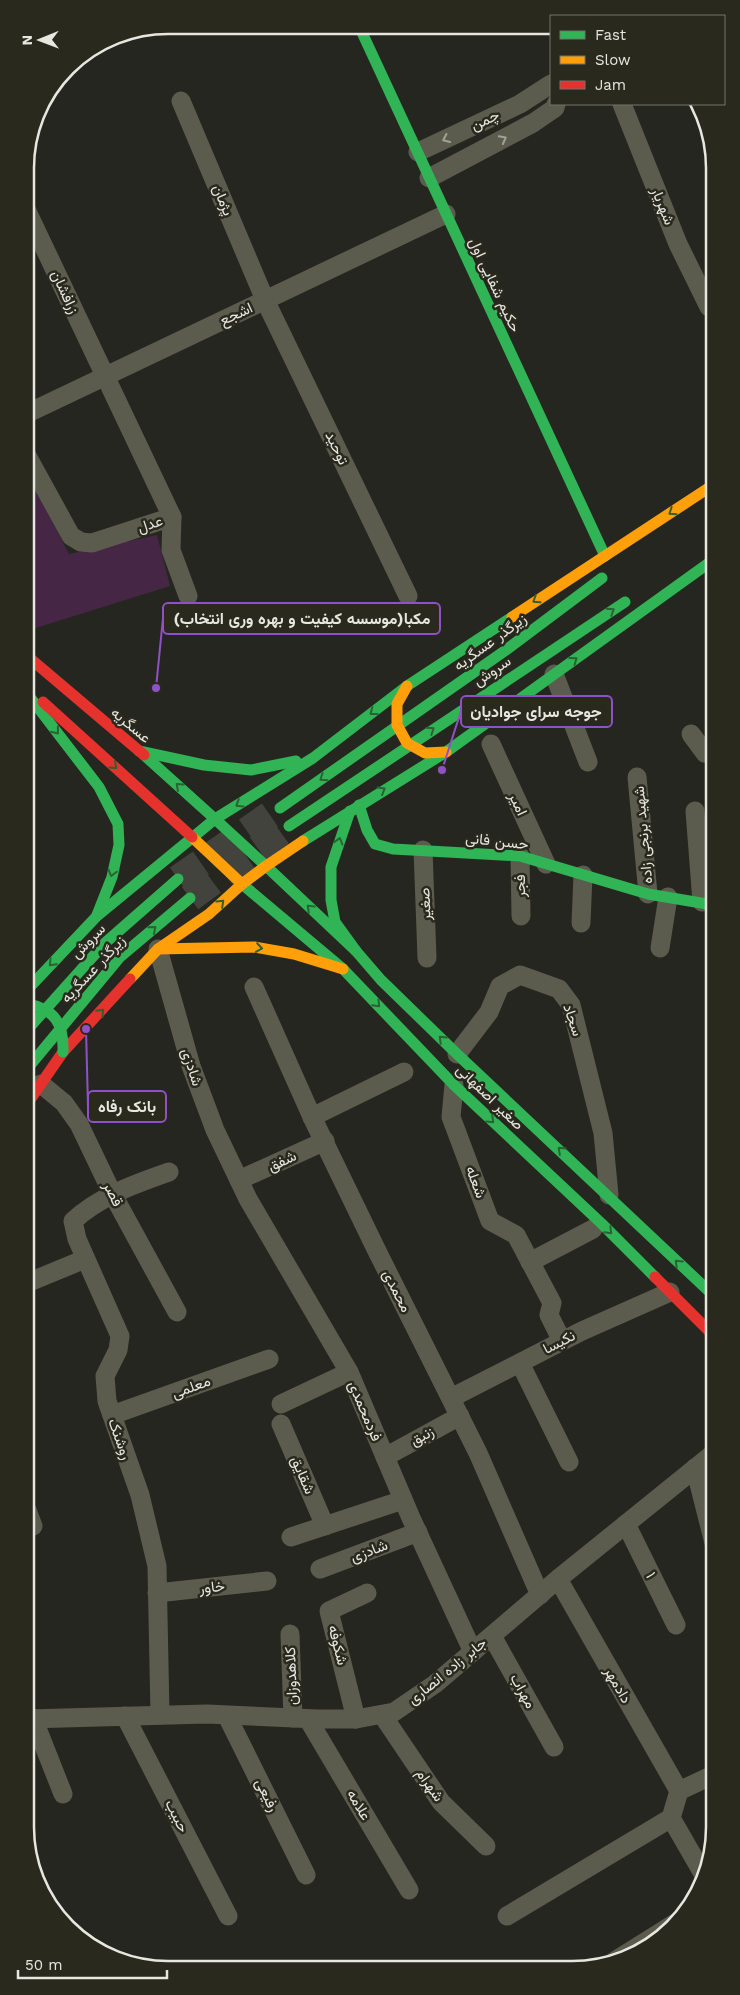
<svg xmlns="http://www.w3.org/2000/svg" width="740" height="1995" viewBox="0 0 740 1995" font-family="'Work Sans',Vazirmatn,sans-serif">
  <rect width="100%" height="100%" fill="#262621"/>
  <path fill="#462645" d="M26 472 69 554 157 535 170 586 26 631Z"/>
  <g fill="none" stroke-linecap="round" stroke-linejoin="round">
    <g stroke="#43433e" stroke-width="28" stroke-dasharray="28 14" stroke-linecap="butt">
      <path d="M178 879 280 808"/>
      <path d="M190 898 289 826"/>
    </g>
    <g stroke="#5b5b4e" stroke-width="19">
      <path d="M181 101 265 300 408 596"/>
      <path d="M622 104 678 244 709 307"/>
      <path d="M418 152 520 104 551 84"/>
      <path d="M429 178 533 123 555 108 556 104"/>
      <path d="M25 207 172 517 171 550 188 596"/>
      <path d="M26 414 446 214"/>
      <path d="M26 454 71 536 81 542 92 543 172 517"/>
      <path d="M554 674 588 762"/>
      <path d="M691 734 705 753 713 752"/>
      <path d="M491 744 546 864"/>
      <path d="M637 777 648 894"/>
      <path d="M695 811 702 902"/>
      <path d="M423 850 427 958"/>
      <path d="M520 856 521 916"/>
      <path d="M581 923 583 875"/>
      <path d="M660 948 668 897"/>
      <path d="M158 949 191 1066 215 1130 248 1199 349 1372 411 1518 473 1652"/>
      <path d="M254 987 312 1117 376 1249 478 1453 540 1595"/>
      <path d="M457 1054 489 1012 500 986 520 975 559 989 571 1005 603 1133 609 1195"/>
      <path d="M41 1084 64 1103 79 1124 112 1193 177 1312"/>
      <path d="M454 1085 451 1117 490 1221 516 1235 552 1303 549 1315 562 1341"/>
      <path d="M312 1117 404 1072"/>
      <path d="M239 1180 325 1141"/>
      <path d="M530 1262 593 1229"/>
      <path d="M27 1283 85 1259"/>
      <path d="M520 1363 569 1462"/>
      <path d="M451 1398 582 1331 670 1292"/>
      <path d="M281 1404 349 1372"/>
      <path d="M112 1415 269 1359"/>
      <path d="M281 1424 325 1526"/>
      <path d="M385 1457 460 1416"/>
      <path d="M695 1468 714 1543"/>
      <path d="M27 1510 33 1526"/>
      <path d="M626 1524 676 1625"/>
      <path d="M291 1537 403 1500"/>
      <path d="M320 1569 418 1532"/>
      <path d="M558 1579 679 1791"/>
      <path d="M157 1593 267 1581"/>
      <path d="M290 1634 293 1718"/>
      <path d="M492 1636 554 1747"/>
      <path d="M160 1715 157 1566 140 1495 107 1401 105 1376 118 1350 120 1336 77 1239 73 1221C100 1196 135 1184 169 1172"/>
      <path d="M125 1716 228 1916"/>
      <path d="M227 1716 306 1875"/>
      <path d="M383 1716 441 1802 486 1846"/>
      <path d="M33 1718 63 1794"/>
      <path d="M28 1719 207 1714 317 1719H356L394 1712 435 1684 558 1579 714 1453"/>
      <path d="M308 1719 409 1890"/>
      <path d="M356 1719 329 1611 367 1593"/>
      <path d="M705 1877 671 1818 679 1791 715 1774"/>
      <path d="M507 1916 671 1818"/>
      <path d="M613 1962 680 1920"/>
    </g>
    <g stroke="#30b455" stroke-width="11">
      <path d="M359 26 605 556"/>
      <path d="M26 692 99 787 118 824 119 845 112 877 97 915"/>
      <path d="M139 751 204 765 251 770 296 761"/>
      <path d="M144 755 215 819"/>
      <path d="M359 805 367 830 375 844 393 849 520 856 648 894 713 905"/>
      <path d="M280 808 506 650 602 578"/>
      <path d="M350 811 331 867V900L335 922 356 951"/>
      <path d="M215 819 266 866"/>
      <path d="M289 826 625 602"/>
      <path d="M303 841 446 752 713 560"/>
      <path d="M266 866 356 951 381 980 457 1054 714 1296"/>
      <path d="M242 884 343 969 454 1085 601 1223 655 1277"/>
      <path d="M27 990 97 916 215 819 313 758 407 686 512 617"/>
      <path d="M27 1030 105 943 178 879"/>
      <path d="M27 1069 120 957 190 898"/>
    </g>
    <g stroke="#ff9f0a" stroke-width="11">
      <path d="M512 617 713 485"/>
      <path d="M192 837 242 884"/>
      <path d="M158 949 254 947 294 954 343 969"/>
      <path d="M130 979 158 949 209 914 242 884 266 866 303 841"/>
    </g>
    <g stroke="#e5322d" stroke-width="11">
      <path d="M26 655 144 755"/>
      <path d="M43 702 192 837"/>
      <path d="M27 1104 63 1052 130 979"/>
      <path d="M655 1277 714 1336"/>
    </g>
    <path stroke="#30b455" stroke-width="11" d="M27 1004C55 1009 64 1024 63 1052"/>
    <path stroke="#ff9f0a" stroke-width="11" d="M407 686 397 704V725L407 743 425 753 446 752"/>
  </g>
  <defs><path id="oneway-chevron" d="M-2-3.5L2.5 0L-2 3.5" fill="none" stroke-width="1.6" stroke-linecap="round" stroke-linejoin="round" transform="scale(1.25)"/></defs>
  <g stroke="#a1a197">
    <use href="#oneway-chevron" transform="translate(446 139) rotate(155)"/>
    <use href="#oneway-chevron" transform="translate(503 139) rotate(-28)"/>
  </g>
  <g stroke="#2c6134">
    <use href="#oneway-chevron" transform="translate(672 512) rotate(146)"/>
    <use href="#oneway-chevron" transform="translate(536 600) rotate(147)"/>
    <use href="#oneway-chevron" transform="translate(611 611) rotate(-33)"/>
    <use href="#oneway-chevron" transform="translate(574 660) rotate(-36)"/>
    <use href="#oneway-chevron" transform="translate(373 712) rotate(143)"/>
    <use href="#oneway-chevron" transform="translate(431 730) rotate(-34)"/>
    <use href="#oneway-chevron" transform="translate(56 731) rotate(52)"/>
    <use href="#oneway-chevron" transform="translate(114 766) rotate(42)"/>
    <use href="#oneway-chevron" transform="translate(323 778) rotate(145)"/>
    <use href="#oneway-chevron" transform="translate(179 786) rotate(-138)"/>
    <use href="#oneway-chevron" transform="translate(382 790) rotate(-31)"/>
    <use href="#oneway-chevron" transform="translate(239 804) rotate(148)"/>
    <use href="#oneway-chevron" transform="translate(339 841) rotate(-73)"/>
    <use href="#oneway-chevron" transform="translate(112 873) rotate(105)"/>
    <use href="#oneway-chevron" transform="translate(221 903) rotate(-43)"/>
    <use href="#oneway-chevron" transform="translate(310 908) rotate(-136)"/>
    <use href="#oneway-chevron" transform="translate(153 929) rotate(-40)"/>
    <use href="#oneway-chevron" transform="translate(259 948) rotate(8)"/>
    <use href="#oneway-chevron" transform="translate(52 963) rotate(134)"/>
    <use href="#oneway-chevron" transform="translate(377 1004) rotate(46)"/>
    <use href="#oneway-chevron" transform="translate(101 1012) rotate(-47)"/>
    <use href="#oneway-chevron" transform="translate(442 1039) rotate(-136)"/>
    <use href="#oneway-chevron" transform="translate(491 1120) rotate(43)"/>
    <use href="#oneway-chevron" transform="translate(561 1150) rotate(-137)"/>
    <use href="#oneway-chevron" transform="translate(609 1231) rotate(45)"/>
    <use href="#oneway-chevron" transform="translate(678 1263) rotate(-136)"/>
  </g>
  <g text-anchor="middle" stroke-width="5" stroke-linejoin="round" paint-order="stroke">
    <g font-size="15" fill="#e7e7e0" stroke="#29291e">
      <text transform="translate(485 120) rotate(-25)" y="5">چمن</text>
      <text transform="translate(223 200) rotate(67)" y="5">پژمان</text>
      <text transform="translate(663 206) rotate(68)" y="5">شهریار</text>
      <text transform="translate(495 285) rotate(65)" y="5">حکیم شفایی اول</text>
      <text transform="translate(65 292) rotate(65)" y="5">زرافشان</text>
      <text transform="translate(236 314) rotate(-25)" y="5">اشجع</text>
      <text transform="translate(337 448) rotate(64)" y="5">توحید</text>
      <text transform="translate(150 524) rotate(-18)" y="5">عدل</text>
      <text transform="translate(490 642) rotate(-36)" y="5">زیرگذر عسگریه</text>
      <text transform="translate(492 671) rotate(-34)" y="5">سروش</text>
      <text transform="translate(131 725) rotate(40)" y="5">عسگریه</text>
      <text transform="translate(518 804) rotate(65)" y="5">امیر</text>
      <text transform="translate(643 835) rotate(-95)" y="5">شهید برنجی زاده</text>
      <text transform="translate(497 841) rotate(6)" y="5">حسن فانی</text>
      <text transform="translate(520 886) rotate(-91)" y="5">فجر</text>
      <text transform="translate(425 904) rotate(-92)" y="5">صغیر</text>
      <text transform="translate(88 941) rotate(-46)" y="5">سروش</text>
      <text transform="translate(93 969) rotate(-47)" y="5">زیرگذر عسگریه</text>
      <text transform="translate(573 1020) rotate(71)" y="5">سجاد</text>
      <text transform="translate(192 1067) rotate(72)" y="5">شادزی</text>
      <text transform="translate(490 1097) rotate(44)" y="5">صغیر اصفهانی</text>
      <text transform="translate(282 1161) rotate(-25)" y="5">شفق</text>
      <text transform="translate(476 1182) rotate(70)" y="5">شعله</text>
      <text transform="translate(113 1194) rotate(63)" y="5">قصر</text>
      <text transform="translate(397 1291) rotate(63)" y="5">محمدی</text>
      <text transform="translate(559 1342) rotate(-27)" y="5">نکیسا</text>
      <text transform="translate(191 1387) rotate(-20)" y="5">معلمی</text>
      <text transform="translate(365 1411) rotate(67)" y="5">فردمحمدی</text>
      <text transform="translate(422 1436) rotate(-29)" y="5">زنبق</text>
      <text transform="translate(120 1439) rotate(70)" y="5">روشنک</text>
      <text transform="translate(303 1475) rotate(67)" y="5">شقایق</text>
      <text transform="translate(369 1551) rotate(-21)" y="5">شادزی</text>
      <text transform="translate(651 1575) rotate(64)" y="5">۱</text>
      <text transform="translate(212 1587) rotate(-6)" y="5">خاور</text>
      <text transform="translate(338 1645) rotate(76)" y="5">شکوفه</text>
      <text transform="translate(447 1671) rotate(-39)" y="5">جابر زاده انصاری</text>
      <text transform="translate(291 1676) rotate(-92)" y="5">کلاهدوزان</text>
      <text transform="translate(618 1685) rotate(60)" y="5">دادمهر</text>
      <text transform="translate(523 1691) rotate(61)" y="5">مهراب</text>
      <text transform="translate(430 1785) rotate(55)" y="5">شهرام</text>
      <text transform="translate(267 1795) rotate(64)" y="5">رفیعی</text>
      <text transform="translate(359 1805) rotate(60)" y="5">علامه</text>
      <text transform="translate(177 1816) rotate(63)" y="5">حبیب</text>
    </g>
  </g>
  <path d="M0 0H740V1995H0ZM168 34H572A134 134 0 0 1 706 168V1827A134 134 0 0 1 572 1961H168A134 134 0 0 1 34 1827V168A134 134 0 0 1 168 34Z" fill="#29291e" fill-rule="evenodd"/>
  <path fill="none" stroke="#e7e7e0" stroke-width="2.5" d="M168 34H572A134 134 0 0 1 706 168V1827A134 134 0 0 1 572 1961H168A134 134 0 0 1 34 1827V168A134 134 0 0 1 168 34Z"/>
  <path fill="none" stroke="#9151c6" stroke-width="2" d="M156 688L163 618M442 770L461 711M86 1029L88 1107"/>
  <g fill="#9151c6" stroke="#29291e" stroke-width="2">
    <circle cx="156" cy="688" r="5"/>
    <circle cx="442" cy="770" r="5"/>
    <circle cx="86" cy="1029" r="5"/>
  </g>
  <g fill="#29291e" stroke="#9151c6" stroke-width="2">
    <rect x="163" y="603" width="277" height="31" rx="5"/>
    <rect x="461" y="696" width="151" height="31" rx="5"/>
    <rect x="88" y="1091" width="78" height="31" rx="5"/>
  </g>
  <g font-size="16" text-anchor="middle" font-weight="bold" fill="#e7e7e0">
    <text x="302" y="624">مکبا(موسسه کیفیت و بهره وری انتخاب)</text>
    <text x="536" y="717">جوجه سرای جوادیان</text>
    <text x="127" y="1112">بانک رفاه</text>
  </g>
  <rect x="550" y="15" width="175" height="90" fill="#29291e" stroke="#75756c"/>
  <rect x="560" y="31" width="25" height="8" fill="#30b455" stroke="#75756c"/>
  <text x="595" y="40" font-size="15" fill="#e7e7e0">Fast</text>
  <rect x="560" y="56" width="25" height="8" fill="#ff9f0a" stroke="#75756c"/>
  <text x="595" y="65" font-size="15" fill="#e7e7e0">Slow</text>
  <rect x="560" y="81" width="25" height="8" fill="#e5322d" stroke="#75756c"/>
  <text x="595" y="90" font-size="15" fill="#e7e7e0">Jam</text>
  <g transform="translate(40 40) rotate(269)" stroke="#29291e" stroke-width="4" paint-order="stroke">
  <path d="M0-4L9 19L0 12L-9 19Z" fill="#e7e7e0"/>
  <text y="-8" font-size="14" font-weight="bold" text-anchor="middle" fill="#e7e7e0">N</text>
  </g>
  <path d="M18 1970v8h149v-8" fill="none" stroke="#e7e7e0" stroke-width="2.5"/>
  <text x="25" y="1970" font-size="15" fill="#e7e7e0" stroke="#29291e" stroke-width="4" paint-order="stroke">50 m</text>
</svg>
